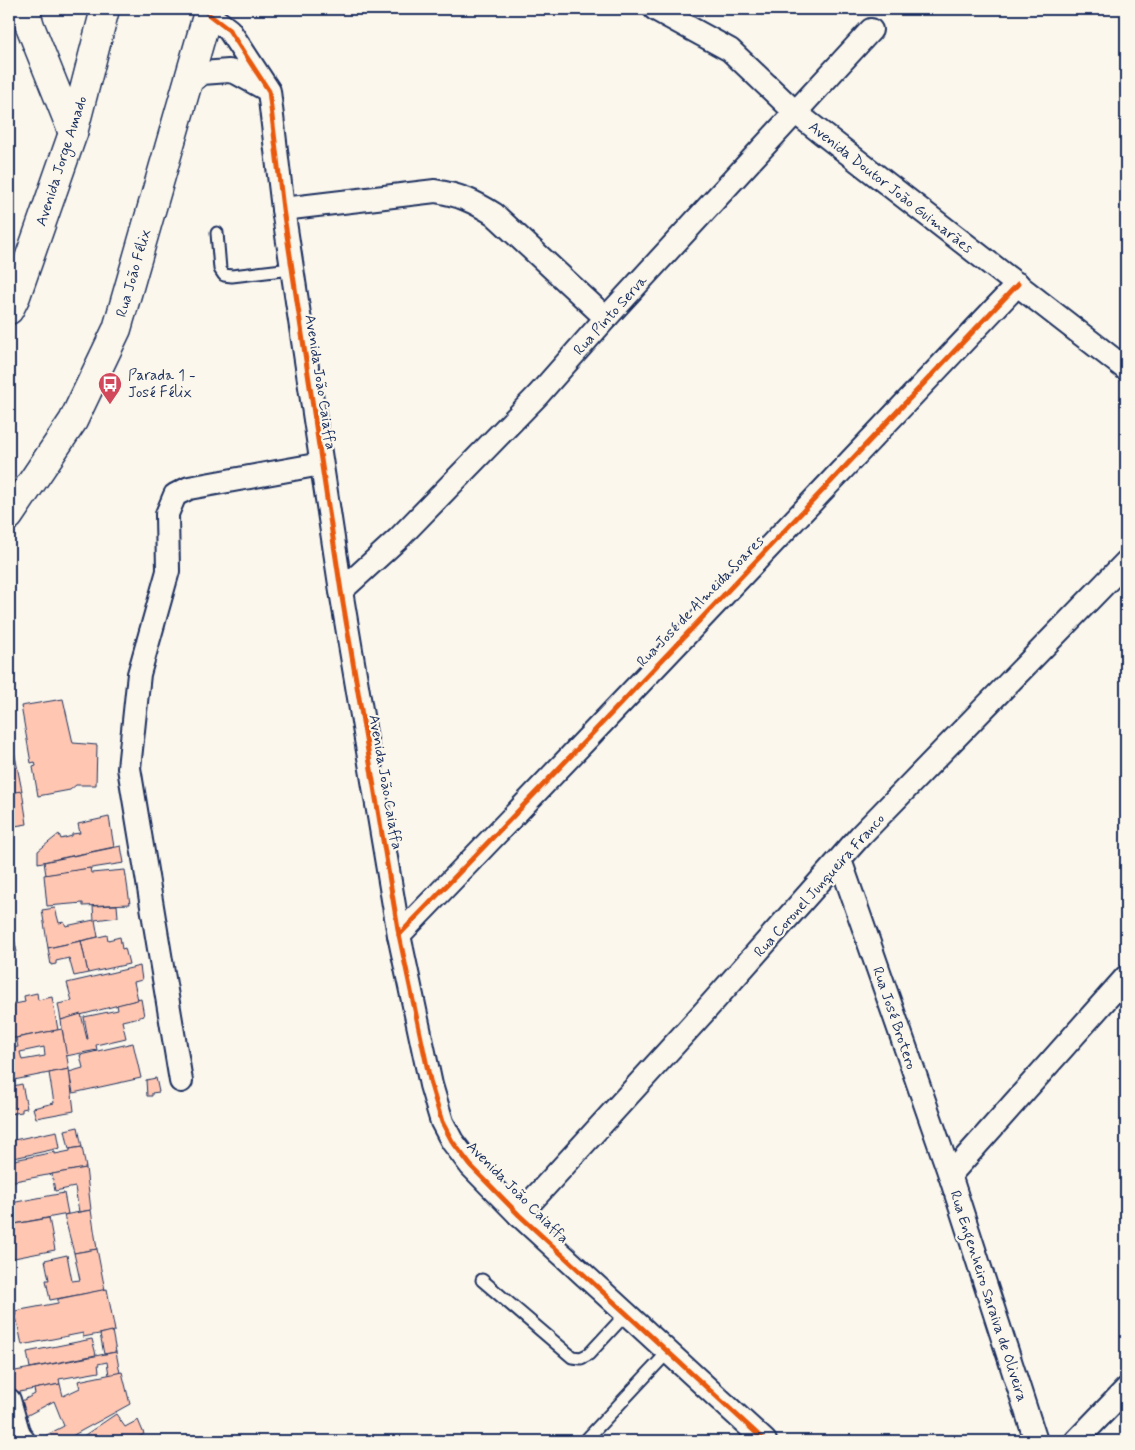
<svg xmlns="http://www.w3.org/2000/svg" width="1135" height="1450" viewBox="0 0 1135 1450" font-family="Mynerve,sans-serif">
  <rect width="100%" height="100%" fill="#fbf7ec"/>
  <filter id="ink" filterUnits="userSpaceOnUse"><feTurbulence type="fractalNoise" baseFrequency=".02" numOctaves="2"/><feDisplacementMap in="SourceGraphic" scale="10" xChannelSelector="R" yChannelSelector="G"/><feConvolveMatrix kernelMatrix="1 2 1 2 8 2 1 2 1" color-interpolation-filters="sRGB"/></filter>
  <g filter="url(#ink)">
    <g fill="#ffc7b2" stroke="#1b2f5e" fill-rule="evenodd">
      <path d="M63 699 73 743 97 745 96 785H76L70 790 38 796 33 767 36 766 35 762 31 763 21 706Z"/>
      <path d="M9 725 22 791 9 793Z"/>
      <path d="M22 791 27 824 9 827V801L10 806H13L10 793Z"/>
      <path d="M109 817 114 847 38 863V851L59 834 61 839 72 836V834L80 833 78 824Z"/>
      <path d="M121 846 124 863 46 875 44 862Z"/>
      <path d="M90 868 91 873 125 870 130 904 83 906V903L47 906 44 875Z"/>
      <path d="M117 905 118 917 95 920 98 937 48 948 42 910 55 908 59 923 64 922 66 926 94 920 93 906Z"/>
      <path d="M107 935 108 940 120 937 122 949 125 948 129 964 88 973 81 941Z"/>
      <path d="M14 938 17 952 9 954V939Z"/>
      <path d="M81 941 88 973 74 976 69 958 56 961V964L51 965 48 948Z"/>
      <path d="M140 966 142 980 134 982 138 1000 61 1020 58 1004 72 1001 67 983Z"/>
      <path d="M37 993 38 1000 52 997 58 1030 9 1039V1005L25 1002 24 996Z"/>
      <path d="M141 999 144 1016 122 1021 126 1038 96 1045 97 1050 66 1056 61 1020 81 1014 87 1039H88L84 1017 118 1010 117 1005Z"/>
      <path d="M62 1029 69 1069 9 1081V1066L14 1065 13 1063H9V1048L18 1047 16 1038ZM44 1047 45 1056 22 1060 20 1052Z"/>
      <path d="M133 1043 141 1078 73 1093 69 1072 83 1068 80 1055Z"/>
      <path d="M69 1069 74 1111 36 1118 33 1108 54 1103 49 1073Z"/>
      <path d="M156 1078 159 1092 152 1093V1096H147L146 1080Z"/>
      <path d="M22 1084 27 1108 22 1109V1112L9 1114V1087Z"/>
      <path d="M78 1127 82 1147 69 1149 65 1130Z"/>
      <path d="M57 1131 60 1148 9 1159V1141Z"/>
      <path d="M82 1147 86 1168 9 1182V1161L55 1152V1154L70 1151V1149Z"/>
      <path d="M86 1168 91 1210 79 1212 75 1187 55 1191 52 1174Z"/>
      <path d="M64 1193 68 1214 9 1225V1201L11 1203Z"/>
      <path d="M91 1210 97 1249 74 1253 64 1215Z"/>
      <path d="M49 1218 55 1250 9 1259V1225Z"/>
      <path d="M97 1249 105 1290 50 1300 46 1280H49L45 1260 67 1255 72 1281 80 1280 74 1253Z"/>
      <path d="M107 1289 115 1331 83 1337V1333L22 1345 15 1311 58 1303V1299Z"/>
      <path d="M112 1331 116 1352 104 1354 100 1334Z"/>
      <path d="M92 1339 96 1355 30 1368 27 1352Z"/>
      <path d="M116 1352 120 1373 109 1375 107 1362 98 1364 99 1372 59 1379 60 1384 14 1393 10 1372Z"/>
      <path d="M122 1372 130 1404 72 1436V1438L66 1441H46L43 1437 64 1426 54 1401 26 1416 16 1404 35 1394 34 1389 60 1384 63 1396 80 1388 78 1381Z"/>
      <path d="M116 1414 125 1427 138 1420 144 1434 132 1441H66L76 1435 79 1439Z"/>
    </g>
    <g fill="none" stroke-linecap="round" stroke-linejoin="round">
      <g stroke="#1b2f5e" stroke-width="15">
        <g id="service">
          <path d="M217 233 220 269 224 275 232 276 291 269"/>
          <path d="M482 1280 572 1357 581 1358 589 1354 626 1314"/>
          <path d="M585 1441 668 1352"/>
        </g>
      </g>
      <g stroke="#1b2f5e" stroke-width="26">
        <g id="minor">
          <path d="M655 9 730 50 796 113 1126 369"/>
          <path d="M208 14 229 30 269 91 283 209 341 591 399 935 431 1085 442 1122 452 1141 471 1166 519 1215 765 1441"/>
          <path d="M186 86 202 73 229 71 237 73 266 89"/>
          <path d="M283 209 435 191C460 195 473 201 494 214L606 318"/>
          <path d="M341 591 399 538 538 395 606 318 871 30"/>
          <path d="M840 860 950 1175"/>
          <path d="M399 935C607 720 812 501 1018 284"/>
          <path d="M181 1081 129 768 139 674 168 571 167 514 175 495 189 488 321 464"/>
          <path d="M519 1215 704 1012 861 835 1126 562"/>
          <path d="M9 1400 19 1435 24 1441"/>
          <path d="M1036 1441 950 1175 1126 977"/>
          <path d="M1076 1441 1126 1389"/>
        </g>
      </g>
      <g stroke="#1b2f5e" stroke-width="31">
        <g id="primary">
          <path d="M9 310 16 296 73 133 105 9"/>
          <path d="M9 516 73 421 117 329 209 9"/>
        </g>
      </g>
      <g stroke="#1b2f5e" stroke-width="31">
        <path id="motorway" d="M25 9 30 26 73 133"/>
      </g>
      <use href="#service" stroke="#fbf7ec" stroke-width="11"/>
      <use href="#minor" stroke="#fbf7ec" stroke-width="22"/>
      <use href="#primary" stroke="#fbf7ec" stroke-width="28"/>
      <use href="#motorway" stroke="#fbf7ec" stroke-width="28"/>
      <g stroke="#fbf7ec" stroke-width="8">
        <g id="cycleway">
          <path d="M208 14 229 30 269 91 283 209 341 591 399 935 431 1085 442 1122 452 1141 471 1166 519 1215 765 1441"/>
          <path d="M399 935C607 720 812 501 1018 284"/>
        </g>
      </g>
      <use href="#cycleway" stroke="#e8590c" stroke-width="5"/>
    </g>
  </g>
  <defs>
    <g id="bus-pin" transform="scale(1.25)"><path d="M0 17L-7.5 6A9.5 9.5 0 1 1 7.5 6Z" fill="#d1495b" stroke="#fbf7ec"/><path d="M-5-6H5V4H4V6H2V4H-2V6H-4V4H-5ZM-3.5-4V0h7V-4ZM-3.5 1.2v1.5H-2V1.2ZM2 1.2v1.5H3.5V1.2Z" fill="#fff"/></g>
  </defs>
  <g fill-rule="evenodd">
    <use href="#bus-pin" x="110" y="384"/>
  </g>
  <g text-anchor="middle" stroke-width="4.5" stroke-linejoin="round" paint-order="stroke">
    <g font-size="15" fill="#1b2f5e" stroke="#fbf7ec">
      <text transform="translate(61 161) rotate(-72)" y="5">Avenida Jorge Amado</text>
      <text transform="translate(891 187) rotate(38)" y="5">Avenida Doutor João Guimarães</text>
      <text transform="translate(133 273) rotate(-74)" y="5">Rua João Félix</text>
      <text transform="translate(610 315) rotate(-48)" y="5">Rua Pinto Serva</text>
      <text transform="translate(321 382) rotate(81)" y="5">Avenida João Caiaffa</text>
      <text transform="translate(700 601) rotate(-46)" y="5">Rua José de Almeida Soares</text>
      <text transform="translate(386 782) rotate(80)" y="5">Avenida João Caiaffa</text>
      <text transform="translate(819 885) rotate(-48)" y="5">Rua Coronel Junqueira Franco</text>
      <text transform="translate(895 1018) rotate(71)" y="5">Rua José Brotero</text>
      <text transform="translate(518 1192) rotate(45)" y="5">Avenida João Caiaffa</text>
      <text transform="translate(989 1296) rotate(72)" y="5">Rua Engenheiro Saraiva de Oliveira</text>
    </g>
    <g font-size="15" fill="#1b2f5e" stroke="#fbf7ec" text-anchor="start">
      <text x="128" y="380">Parada 1 -<tspan x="128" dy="17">José Félix</tspan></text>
    </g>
  </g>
  <rect width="1135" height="1450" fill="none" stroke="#fbf7ec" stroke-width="30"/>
  <rect x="15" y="15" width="1105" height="1420" fill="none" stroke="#1b2f5e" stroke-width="2" filter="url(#ink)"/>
</svg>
